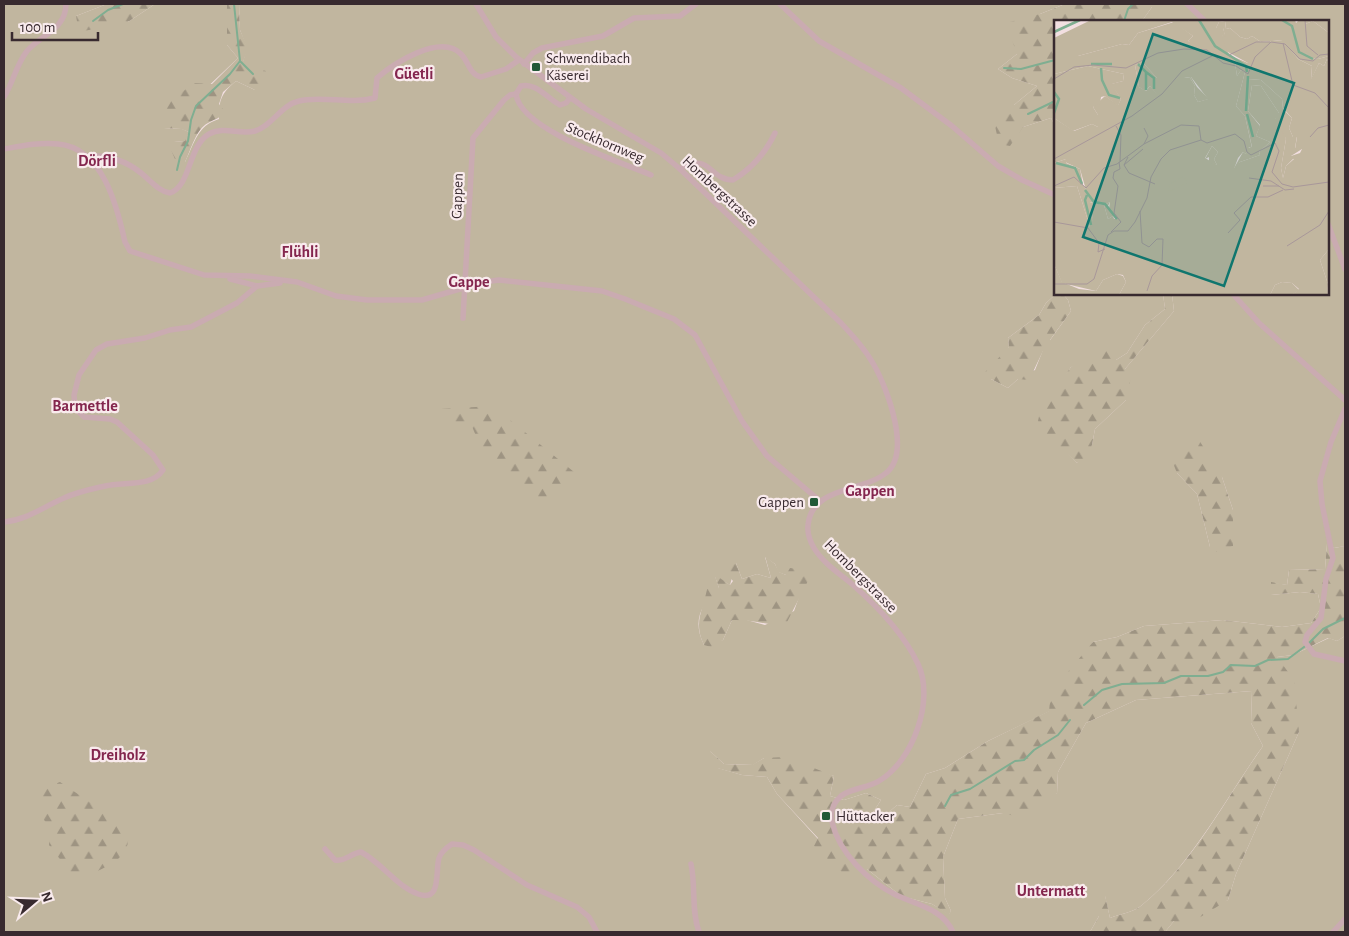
<svg xmlns="http://www.w3.org/2000/svg" width="1349" height="936" viewBox="0 0 1349 936" font-family="'Alegreya Sans',sans-serif">
  <defs>
    <pattern id="forest-firs" width="22" height="20" patternUnits="userSpaceOnUse" patternTransform="scale(1.25)"><rect width="22" height="20" fill="#c1b69f"/><path d="M5 1l3.5 6h-7zM16 11l3.5 6h-7z" fill="#9e9482"/></pattern>
  </defs>
  <rect width="100%" height="100%" fill="#f2dfe1"/>
  <g fill="#c1b69f" fill-rule="evenodd">
    <path d="M4 4H107L76 16 128 22 155 4H227V45L238 58 164 128 182 129 189 132 186 141 174 142 185 162C195 142 197 126 219 119 219 99 221 94 236 81L255 90 242 65 247 48 240 30 239 4H1065L1040 14 1017 54 998 69 1012 78 1037 86 1014 105 1023 127 1051 118 1055 126 1056 294 1046 303 1039 315 1008 338 1009 347 991 379 1008 388 1018 379 1035 370 1043 350 1071 311 1068 300 1063 294H1163L1165 309 1145 325 1127 353 1116 360 1071 367 1059 386 1062 448 1077 463 1092 445 1095 429 1126 400 1125 369 1174 311 1172 294H1328V21H1142L1152 7V4H1345V546L1334 548 1327 544 1325 569 1289 570 1287 585 1271 583V595L1300 592 1318 594 1321 608 1311 623 1282 627 1223 620 1144 626 1117 637 1093 642 1050 711 988 741 945 768 926 774 910 807 897 805 880 820 872 814 881 800 866 793 844 800 830 796 834 776 764 758 753 765 724 764 710 751 718 768 742 775 767 777 777 794 818 839 867 869 901 896 932 904 949 914 951 911 945 898 943 857 958 819 1003 813 1057 793 1058 772 1086 723 1136 700 1252 691 1251 723 1263 746C1227 796 1190 867 1142 905 1134 912 1120 914 1110 918L1105 896 1099 916 1090 932H4ZM1177 473 1222 477 1233 510V546L1210 547 1197 494ZM765 557 775 564 778 572 786 575 799 597 794 611 765 625 743 619 732 620 723 640 704 645C692 620 701 605 719 588L715 576 730 585 736 563 742 579 757 574 771 578Z"/>
    <path d="M1345 636V932H1165L1174 921 1228 900 1236 874 1299 732 1277 657 1293 655 1329 638 1337 641Z"/>
  </g>
  <g fill="url(#forest-firs)">
    <path d="M107 4H155L128 22 79 32 76 16Z"/>
    <path d="M227 4H239L240 30 248 48 242 65 266 71 267 88 255 90 236 81 223 92 219 104 225 112C219 119 215 119 208 123 196 129 191 150 185 162L177 164 169 145 174 142 185 141 189 132 181 129 164 128 162 111 169 102 194 83 212 84 238 58 227 45Z"/>
    <path d="M1065 4H1152V7L1142 21H1055V126L1051 118 1023 127 1010 146 999 144 995 126 1014 105 1037 86 1012 78 998 69 1017 54 1006 23 1040 14Z"/>
    <path d="M1056 294H1063L1068 300 1071 311 1050 340V348L1043 351 1029 380 1018 379 1008 388 991 379 985 372 1009 347 1008 338 1039 315 1046 303Z"/>
    <path d="M1163 294H1172L1174 311 1125 369 1131 377 1126 400 1095 429 1092 445 1087 456 1077 463 1043 432 1038 421 1041 407 1071 367 1098 351 1107 350 1116 360 1127 353 1145 325 1165 309Z"/>
    <path d="M493 406 574 472 561 491 537 507 519 483 502 474 484 455 471 424 443 425 440 409Z"/>
    <path d="M1194 439 1199 440 1222 477 1233 510V546L1217 552 1210 547 1197 494 1177 473 1171 458Z"/>
    <path d="M1327 543 1334 548 1345 546V636L1337 641 1328 638 1293 655 1277 657 1294 680 1299 732 1236 874 1228 900 1181 929 1174 921 1165 932H1090L1099 916 1094 905 1105 895 1110 918C1120 914 1134 912 1142 905 1192 865 1226 798 1263 746L1251 723 1252 691 1136 700 1086 723 1058 772 1057 793 1025 819 1003 813 958 819 943 857 945 898 951 911 949 915 932 904 901 896 867 869 851 881 814 846 818 838 777 794 767 777 742 775 717 768 709 750 724 764 752 765 764 758 786 757 834 776 830 796 844 800 866 793 881 800 872 814 880 820 897 805 910 807 926 774 945 768 988 741 1049 711 1051 692 1093 642 1117 637 1144 626 1223 620 1282 627 1311 623 1321 608 1318 594 1300 592 1271 595V582L1287 585 1289 570 1325 569Z"/>
    <path d="M765 556 775 564 779 572 786 575 790 568 799 569 809 579 785 626C767 625 750 619 732 620L723 640 711 647 704 645C693 622 703 611 707 589L719 588 714 574 730 585 733 581 718 564 727 560 736 563 742 579 757 574 771 578Z"/>
    <path d="M60 782 106 813 122 816C124 822 127 828 128 834 132 862 96 871 76 880L49 845 51 829 41 816 37 799 44 788Z"/>
  </g>
  <g fill="none" stroke-linecap="round" stroke-linejoin="round">
    <g stroke="#7fae91" stroke-width="2">
      <path d="M93 21 108 10 123 4"/>
      <path d="M1124 21 1128 9 1133 4"/>
      <path d="M241 62 253 74"/>
      <path d="M1004 68 1021 69 1055 60"/>
      <path d="M1028 114 1055 101"/>
      <path d="M177 170 180 157 188 141 191 120 196 106 230 74 240 61 234 4"/>
      <path d="M1084 705 1102 690 1122 684 1164 683 1181 676H1208L1223 672 1231 665 1255 666 1268 660 1288 659 1308 644 1323 629 1345 618"/>
      <path d="M945 806 951 795 970 789 1015 761 1024 760 1034 750 1058 735 1070 720"/>
    </g>
    <g stroke="#caabb1" stroke-width="5.5">
      <path d="M476 4 496 37 516 57 586 109 661 153 680 169 841 323C853 336 865 349 874 365 887 388 912 453 886 473 863 492 812 486 808 525 807 533 810 541 814 548 823 563 840 574 853 585 878 607 904 634 918 664 935 700 913 761 879 781 868 788 851 788 841 796 833 803 830 812 832 822 839 853 869 882 896 895 917 905 943 909 953 932"/>
      <path d="M780 4 819 41 901 88 952 126 998 166 1022 180 1055 195"/>
      <path d="M1187 4 1205 21"/>
      <path d="M524 64 533 53 542 48 603 36 634 18 680 16 696 4"/>
      <path d="M4 97C13 83 16 65 27 51 41 35 66 29 66 4"/>
      <path d="M570 98 566 103 560 105C548 99 536 82 521 86L516 94C520 130 621 162 651 175"/>
      <path d="M4 149C21 146 40 142 58 144 103 148 117 206 125 242L130 251 204 275 250 276 297 282 336 296 367 300H422L484 282 499 280 602 291 625 299 674 319 695 335 742 421 767 456 820 501"/>
      <path d="M88 156C107 155 125 160 141 173 150 180 158 191 170 193 191 186 188 146 209 134 224 126 240 135 255 131 272 126 281 105 299 101 322 95 349 105 375 98L377 78C393 64 440 33 461 54 469 62 469 74 481 77L506 69 519 60"/>
      <path d="M680 169C710 151 709 180 733 180 751 169 766 152 775 133"/>
      <path d="M1328 224 1345 269"/>
      <path d="M230 279 257 286"/>
      <path d="M1233 294 1259 323 1345 400"/>
      <path d="M463 318 473 138 504 100 510 95 516 94"/>
      <path d="M1345 409 1331 442 1320 481 1322 504 1333 558 1326 579 1321 618 1307 635 1305 642 1314 654 1345 661"/>
      <path d="M4 522C27 520 43 507 64 498 77 492 92 489 105 486 123 481 151 488 163 470L153 455 117 422 110 419 84 417 75 408 74 395 79 375 96 350 107 344 145 338 170 330 191 327 237 303 257 286 280 283"/>
      <path d="M325 849 335 860C345 862 351 853 361 852 382 863 396 886 418 894 442 903 435 871 439 858 441 852 446 848 452 844L463 845 474 850 527 885 577 907 589 917 597 932"/>
      <path d="M691 864C696 887 691 910 699 932"/>
      <path d="M1333 932 1345 919"/>
    </g>
  </g>
  <g fill="#215837" stroke="#f9ebed" stroke-width="2">
    <rect x="531" y="62" width="10" height="10" rx="2.5"/>
    <rect x="809" y="497" width="10" height="10" rx="2.5"/>
    <rect x="821" y="811" width="10" height="10" rx="2.5"/>
  </g>
  <g text-anchor="middle" stroke-width="4.5" stroke-linejoin="round" paint-order="stroke">
    <g font-size="15" fill="#382a2f" stroke="#f9ebed" text-anchor="start">
      <text x="546" y="63">Schwendibach<tspan x="546" dy="17">Käserei</tspan></text>
      <text x="804" y="507" text-anchor="end">Gappen</text>
      <text x="836" y="821">Hüttacker</text>
    </g>
    <g font-size="15" fill="#382a2f" stroke="#f9ebed">
      <text transform="translate(605 142) rotate(23)" y="5">Stockhornweg</text>
      <text transform="translate(720 191) rotate(43)" y="5">Hombergstrasse</text>
      <text transform="translate(457 196) rotate(-88)" y="5">Gappen</text>
      <text transform="translate(861 576) rotate(45)" y="5">Hombergstrasse</text>
    </g>
    <g font-size="16" font-weight="bold" fill="#84264e" stroke="#f9ebed">
      <text x="414" y="79">Güetli</text>
      <text x="97" y="166">Dörfli</text>
      <text x="300" y="257">Flühli</text>
      <text x="469" y="287">Gappe</text>
      <text x="85" y="411">Barmettle</text>
      <text x="870" y="496">Gappen</text>
      <text x="118" y="760">Dreiholz</text>
      <text x="1051" y="896">Untermatt</text>
    </g>
  </g>
  <g transform="translate(1054 20)">
    <rect width="275" height="275" fill="#f2dfe1"/>
    <path d="M171 1 172 9 176 8 186 17 193 19 198 16 207 22 229 20 244 39 258 46 257 59 265 43 270 46 273 39 275 43V229L266 240 274 264 273 275H238L245 269 238 263 228 262 221 265 216 275H65L72 262 69 255 63 254 49 260 42 271 8 263 0 244V168L23 166 36 207 39 199 35 182 50 185 54 199 59 196 60 199 63 198 55 189 56 182 52 184 40 181 32 170 26 149 11 142 12 139 0 143V98L20 111 38 104 44 107V95L39 87 51 76 64 85 67 79 57 64 69 61 70 54 34 46 0 54V36H24L68 24 75 25 84 13 120 2 139 16 134 21 146 24 181 43 183 56 187 50 191 52 182 86 191 96 198 128 195 127 192 134 189 132 184 138 180 149 186 142 206 135 205 132 216 122 202 116 206 105 194 91 198 65 207 66 225 93V98H221L227 102 232 119 227 148 229 158 232 146 240 139 235 138 237 136 246 133 248 129H241L243 117H239L235 108 238 98 229 88 228 79 207 60 194 59V43L172 31 167 19 169 14 171 16 169 8H162L165 2ZM90 44 103 58V74L96 66 92 71 85 67 81 45ZM130 57H137L154 79 144 82 140 75 141 66 136 58ZM158 126 164 132 160 139 163 145 151 138ZM259 1 275 13V36L264 39 253 37 250 24 251 4Z" fill="#c1b69f" fill-rule="evenodd"/>
    <path d="M37 0H241L242 3 245 0H275V13L259 1 251 4 253 37 264 39 275 36V43L273 39 270 46 265 43 257 60 258 46 244 39 228 20 207 22 198 16 193 19 186 17 176 8 172 9 171 1 165 2 162 8H169L172 18 169 15 168 19 175 35 194 43V59L207 60 228 79 229 89 238 98 235 108 239 117 243 116 241 128 248 129 237 136 240 138 232 146 229 158 227 148 232 119 221 98H225V93L207 66 198 65 194 91 206 106 202 116 216 122 205 132 206 135 186 142 182 149 179 150 189 132 192 134 193 128 198 127 191 96 182 86 191 52 187 50 183 56 181 43 134 21 139 16 118 2 84 13 75 25 68 24 24 36H0V18ZM90 44 103 58V75L96 66 91 71 85 67 81 45ZM34 46 70 54 69 61 58 64 67 79 64 86 51 76 47 77 46 84 39 87 44 95V107L38 104 19 111 0 98V54ZM137 57 143 67 155 79 144 82 140 75 141 66 136 58H130ZM158 126 164 132 160 139 163 145 155 142V137L151 139ZM12 139V143L26 149 29 165 41 181 52 184 56 182 54 186 63 199 59 196 54 199 50 185 36 182 39 199 38 207H36L23 166 0 168V143ZM130 156 133 163 114 172 116 164ZM275 229V275H273L274 264 266 240ZM158 241 163 242 166 251 151 253 150 249ZM0 244 8 262 25 269 42 271 49 260 63 254 69 256 72 262 65 275 0 274ZM228 262 238 263 245 270 238 275H216L221 265Z" fill="#c1b69f"/>
    <path fill="none" stroke="#7fae91" stroke-width="2.5" d="M145 0 161 26 192 46 193 52M228 0 238 6 245 32 259 39M0 12 26 0M37 44H58M84 44 92 52V70M47 48 48 60 55 75 66 78M92 52 100 58V69M0 72 5 79 0 93M192 91 194 56M193 94 199 117M2 143 21 148 28 164M31 170 40 182 51 184 63 199M33 175 31 180 37 205"/>
    <path fill="none" stroke="#a8979a" stroke-width="1" d="M251 0 253 26 264 35M229 23 239 65 261 73 275 88M175 35 202 22H216M0 59 20 47 39 45 72 48 104 33 130 29 153 30 169 43 182 46 194 54 201 37 217 22 231 24 246 39 259 41 266 35 275 34M62 106 67 115 66 142M90 108 94 116 90 124M256 117 264 108 275 105M147 120 153 123 181 114 190 121 193 132 197 135 221 123 225 131 218 152 228 164 239 167 275 162M74 137 70 145 89 129M0 139 78 96 108 74 128 51 160 35M70 145 75 153 101 164M195 158 217 161 231 170 240 169M0 166 20 157 32 168 50 148 63 144 90 124 127 105 145 106 147 120M209 166H225M86 191 88 223 95 227 103 219H109L108 245 98 256 93 271M0 202 34 208 45 223 44 232 51 229M57 212 67 202 60 193 64 166 59 158 60 152 66 149 65 142M174 213 186 200 180 193 197 177H214L229 170M233 226 266 205 275 191M0 264H33L40 259 54 215 60 211H74L81 202 93 178 97 157 107 139 116 130 147 120"/>
    <path fill="#0f766e" fill-opacity="0.15" stroke="#0f766e" stroke-width="2.5" d="M99 14 240 63 170 266 29 217Z"/>
    <rect width="275" height="275" fill="none" stroke="#382a2f" stroke-width="2.5"/>
  </g>
  <rect width="1349" height="936" fill="none" stroke="#382a2f" stroke-width="10"/>
  <g transform="translate(35 901) rotate(71)" stroke="#f9ebed" stroke-width="4" paint-order="stroke">
  <path d="M0-4L9 19L0 12L-9 19Z" fill="#382a2f"/>
  <text y="-8" font-size="14" font-weight="bold" text-anchor="middle" fill="#382a2f">N</text>
  </g>
  <path d="M12 32v8h86v-8" fill="none" stroke="#382a2f" stroke-width="2.5"/>
  <text x="20" y="32" font-size="15" fill="#382a2f" stroke="#f9ebed" stroke-width="4" paint-order="stroke">100 m</text>
</svg>
